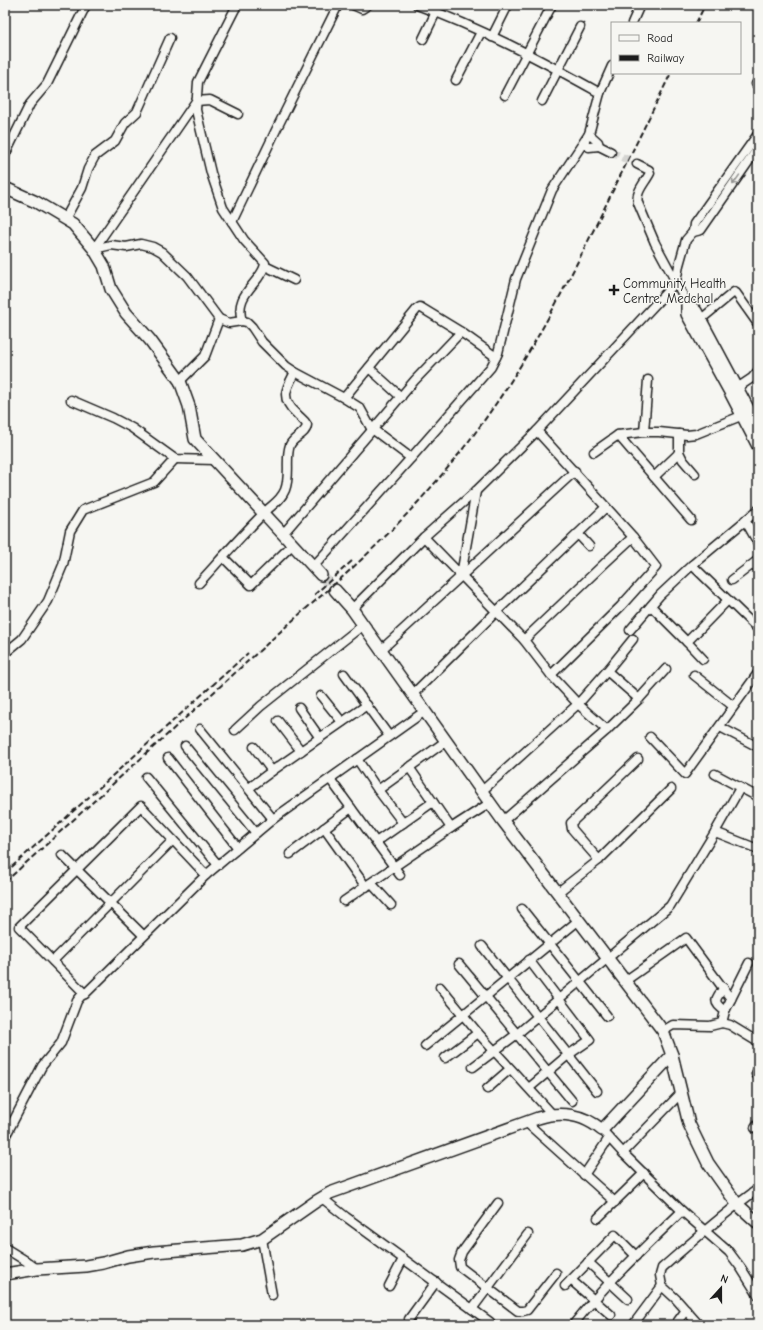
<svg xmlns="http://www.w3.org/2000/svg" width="763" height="1330" viewBox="0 0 763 1330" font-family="'Comic Neue',sans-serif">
  <rect width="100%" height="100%" fill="#f6f6f2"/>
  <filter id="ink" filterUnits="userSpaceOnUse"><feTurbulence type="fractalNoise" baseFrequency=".025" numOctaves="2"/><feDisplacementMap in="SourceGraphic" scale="8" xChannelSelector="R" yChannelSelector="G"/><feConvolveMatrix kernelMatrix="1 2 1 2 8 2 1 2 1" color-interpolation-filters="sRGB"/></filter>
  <g filter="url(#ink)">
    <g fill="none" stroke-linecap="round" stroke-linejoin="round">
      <path stroke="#d5d5d2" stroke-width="8" stroke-dasharray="8 4" stroke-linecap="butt" d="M611 152 637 164"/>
      <path stroke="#d5d5d2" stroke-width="11" stroke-dasharray="11 5.5" stroke-linecap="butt" d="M321 575 335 590"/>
      <g stroke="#1c1c1c" stroke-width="11">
        <g id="street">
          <path d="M237 5 198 82 196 110 211 173 223 208 244 240 265 263C265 269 261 273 258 278 247 292 236 301 242 321"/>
          <path d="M353 5 362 9 368 5"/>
          <path d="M417 5C481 28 541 60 600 93"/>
          <path d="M632 23 640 5"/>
          <path d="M492 37 508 5"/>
          <path d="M423 39 436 12"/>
          <path d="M456 80 481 32"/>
          <path d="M756 84 758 81"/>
          <path d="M505 95 552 5"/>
          <path d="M542 101 580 27"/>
          <path d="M589 134 598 142 599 146 611 152"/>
          <path d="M758 134 694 224 693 232 701 230 758 148"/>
          <path d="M584 144 589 147 599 146"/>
          <path d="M5 155 30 104 47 84 86 5"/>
          <path d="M65 219 82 188 88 169 95 156 115 141 125 123 137 112 170 38"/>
          <path d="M232 222 276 130 338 5"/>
          <path d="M94 249 111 245 126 247 141 244 153 247 162 252 187 276 219 319 229 323 242 321 247 322 252 327 262 342 286 366 295 372 344 398 360 408 371 428 411 458"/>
          <path d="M94 249 196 101 210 100 238 114"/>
          <path d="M265 266 294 280"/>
          <path d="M687 303 676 282 679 265 686 240 693 232"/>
          <path d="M700 320 734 292 736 293 758 324"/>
          <path d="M369 368 401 397"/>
          <path d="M180 381 205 356 219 319"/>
          <path d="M737 388 752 378 758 371"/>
          <path d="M344 398 417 309 420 307 461 332 496 357"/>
          <path d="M71 400 113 418 132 428 175 459 215 460"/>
          <path d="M644 432 648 380"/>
          <path d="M618 435 691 520"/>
          <path d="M594 452 618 435 644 432H659L687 435 696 434 746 414"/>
          <path d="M679 452 683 460 695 474"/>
          <path d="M654 477 677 455 679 452V434"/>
          <path d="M745 520 758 543"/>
          <path d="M283 534 415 380 461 332"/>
          <path d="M578 534 589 546"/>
          <path d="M424 537 524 640 551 675 578 704 607 730"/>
          <path d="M223 557 251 585 292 545"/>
          <path d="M692 565 758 629"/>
          <path d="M313 567 411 458 491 367 498 353 516 279 552 190 589 134 600 93 612 66"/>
          <path d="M461 575 476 491"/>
          <path d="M732 580 758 560"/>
          <path d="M199 583C220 560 241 536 263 514 271 505 280 502 285 490 291 475 285 459 290 445 294 436 306 435 307 425 304 419 300 418 296 413 280 398 286 389 295 372"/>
          <path d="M651 606 687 642"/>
          <path d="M352 609 424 537 476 491 537 431 676 282 655 243 638 203C635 192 645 183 650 173L649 170 637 164"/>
          <path d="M630 630 660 595 692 565 758 510"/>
          <path d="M524 640 605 563 633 537"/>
          <path d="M381 650 575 471"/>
          <path d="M5 653 22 639 48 601 63 565 70 531 83 510 154 482 175 459"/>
          <path d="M703 659 687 642 728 600"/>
          <path d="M607 671 639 699"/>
          <path d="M344 674 389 736"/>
          <path d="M551 675 621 606 656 567 633 537 606 507"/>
          <path d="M694 675 733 706"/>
          <path d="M413 694 496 612 606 507 537 431"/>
          <path d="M321 696 342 722"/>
          <path d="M299 708 320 738"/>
          <path d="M278 721 301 751"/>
          <path d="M720 727 758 747"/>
          <path d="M200 729 273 819"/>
          <path d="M235 730 261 706 363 625"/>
          <path d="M650 737 685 774 758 673"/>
          <path d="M185 746 256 833"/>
          <path d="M254 747 272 771"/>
          <path d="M168 758 238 848"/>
          <path d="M357 759 378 790 403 823"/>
          <path d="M409 767 451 828 490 803"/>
          <path d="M715 774 758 797"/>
          <path d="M146 777 218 865"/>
          <path d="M330 779 400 875"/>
          <path d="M249 788 272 771 367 705"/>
          <path d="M740 788 715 832 758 849"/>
          <path d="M378 790 446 741"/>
          <path d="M482 791 578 704 607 671 633 639"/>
          <path d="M503 821 607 730 639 699 666 669"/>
          <path d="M324 828 366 887"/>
          <path d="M376 842 433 802"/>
          <path d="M290 854 351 808"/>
          <path d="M62 855 143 935"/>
          <path d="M599 860 572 829 571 823 638 759"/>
          <path d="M371 883 391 905"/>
          <path d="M557 893 599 860 671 789"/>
          <path d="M344 901 451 828"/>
          <path d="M522 909 607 1016"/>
          <path d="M482 946 597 1091"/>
          <path d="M53 961 173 840"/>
          <path d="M459 964 572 1101"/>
          <path d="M625 981 686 938 731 999"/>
          <path d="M440 987 478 1033 552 1114"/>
          <path d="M85 994 19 927 141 806 206 875"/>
          <path d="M725 1011 749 963"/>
          <path d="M722 1023 725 1011C713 1002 714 1000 724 988"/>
          <path d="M663 1031 673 1025 710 1026 722 1023 730 1025 758 1042"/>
          <path d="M425 1046 579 920"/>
          <path d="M445 1058 478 1033"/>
          <path d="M473 1067 517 1034 670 906 715 832"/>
          <path d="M758 1069 756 1074 758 1076"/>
          <path d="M529 1088 568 1055 590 1040 529 960"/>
          <path d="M487 1089 510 1069"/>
          <path d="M527 1123 615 1202"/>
          <path d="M755 1128 758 1124"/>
          <path d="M602 1130 623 1153 682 1211 729 1252 741 1268 758 1295"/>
          <path d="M5 1137 42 1066 61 1043 77 1001 81 996 85 994 206 875 273 819 425 711"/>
          <path d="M623 1153 681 1093"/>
          <path d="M584 1175 609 1138"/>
          <path d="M322 1198 346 1217 490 1322"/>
          <path d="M498 1203 462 1252 459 1260 460 1267 518 1311H523L527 1310 556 1273"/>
          <path d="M598 1218 644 1173"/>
          <path d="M262 1239 272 1295"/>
          <path d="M5 1248 26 1261 37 1269"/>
          <path d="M588 1262 628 1299"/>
          <path d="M571 1280 611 1315"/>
          <path d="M389 1286 403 1259"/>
          <path d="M565 1286 615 1235 636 1256"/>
          <path d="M472 1309 528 1234"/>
          <path d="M409 1319 436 1282"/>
          <path d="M573 1325C606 1283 644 1248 682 1211"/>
          <path d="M633 1325 662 1286"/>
          <path d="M675 1325 686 1310"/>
          <path d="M699 1325 676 1299 662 1286 660 1275 662 1268C693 1241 724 1213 758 1189"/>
        </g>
      </g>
      <g stroke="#1c1c1c" stroke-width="14">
        <g id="secondary">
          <path d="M5 188 36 202 73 224 94 249 104 266 111 289 126 313 150 340 180 381 189 406 195 439 321 575"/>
          <path d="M687 303V314L730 392 758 446"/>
          <path d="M687 303 696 311 758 427"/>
          <path d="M335 590 352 609 381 650 503 821 663 1031 672 1055 689 1124 708 1163 737 1204 758 1223"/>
          <path d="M5 1274 37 1269 86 1266 103 1263 128 1256 154 1252 242 1245 262 1239 315 1202 330 1193 538 1118C560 1111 583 1114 602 1130L672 1055"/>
        </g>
      </g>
      <use href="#street" stroke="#f6f6f2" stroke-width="8"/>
      <use href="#secondary" stroke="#f6f6f2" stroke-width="11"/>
      <g stroke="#1c1c1c" stroke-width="2" stroke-dasharray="6 3" stroke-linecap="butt">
        <path d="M696 23 705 5"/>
        <path d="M314 595 353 560"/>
        <path d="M5 873 248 653"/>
        <path d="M5 882 302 612C372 554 436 489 488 415 532 353 566 286 599 219 623 170 647 122 671 73"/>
      </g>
    </g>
    <defs><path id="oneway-shaft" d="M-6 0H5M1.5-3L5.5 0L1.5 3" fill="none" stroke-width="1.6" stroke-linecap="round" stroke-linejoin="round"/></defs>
    <use stroke="#949492" href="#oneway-shaft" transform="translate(736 180) rotate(125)"/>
  </g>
  <path fill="#1c1c1c" stroke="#f6f6f2" stroke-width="1.5" d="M612 284h4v4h4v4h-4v4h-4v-4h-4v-4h4z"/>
  <g text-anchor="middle" stroke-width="3" stroke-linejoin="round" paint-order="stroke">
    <g font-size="13" fill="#1c1c1c" stroke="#f6f6f2" text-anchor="start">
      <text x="623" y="288">Community Health<tspan x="623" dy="15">Centre, Medchal</tspan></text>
    </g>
  </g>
  <rect width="763" height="1330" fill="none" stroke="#f6f6f2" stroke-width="20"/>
  <rect x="10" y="10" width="743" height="1310" fill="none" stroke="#1c1c1c" stroke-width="1.5" filter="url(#ink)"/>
  <rect x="611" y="22" width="130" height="52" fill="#f6f6f2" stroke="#9f9f9c"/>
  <rect x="619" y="35" width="20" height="6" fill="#f6f6f2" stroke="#9f9f9c"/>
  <text x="647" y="42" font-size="12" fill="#1c1c1c">Road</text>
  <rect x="619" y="55" width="20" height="6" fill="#1c1c1c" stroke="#9f9f9c"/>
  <text x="647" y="62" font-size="12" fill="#1c1c1c">Railway</text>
  <g transform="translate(721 1288) rotate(21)" stroke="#f6f6f2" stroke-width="3" paint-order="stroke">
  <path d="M0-3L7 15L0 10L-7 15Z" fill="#1c1c1c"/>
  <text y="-6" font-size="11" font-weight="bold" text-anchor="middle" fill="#1c1c1c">N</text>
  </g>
</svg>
